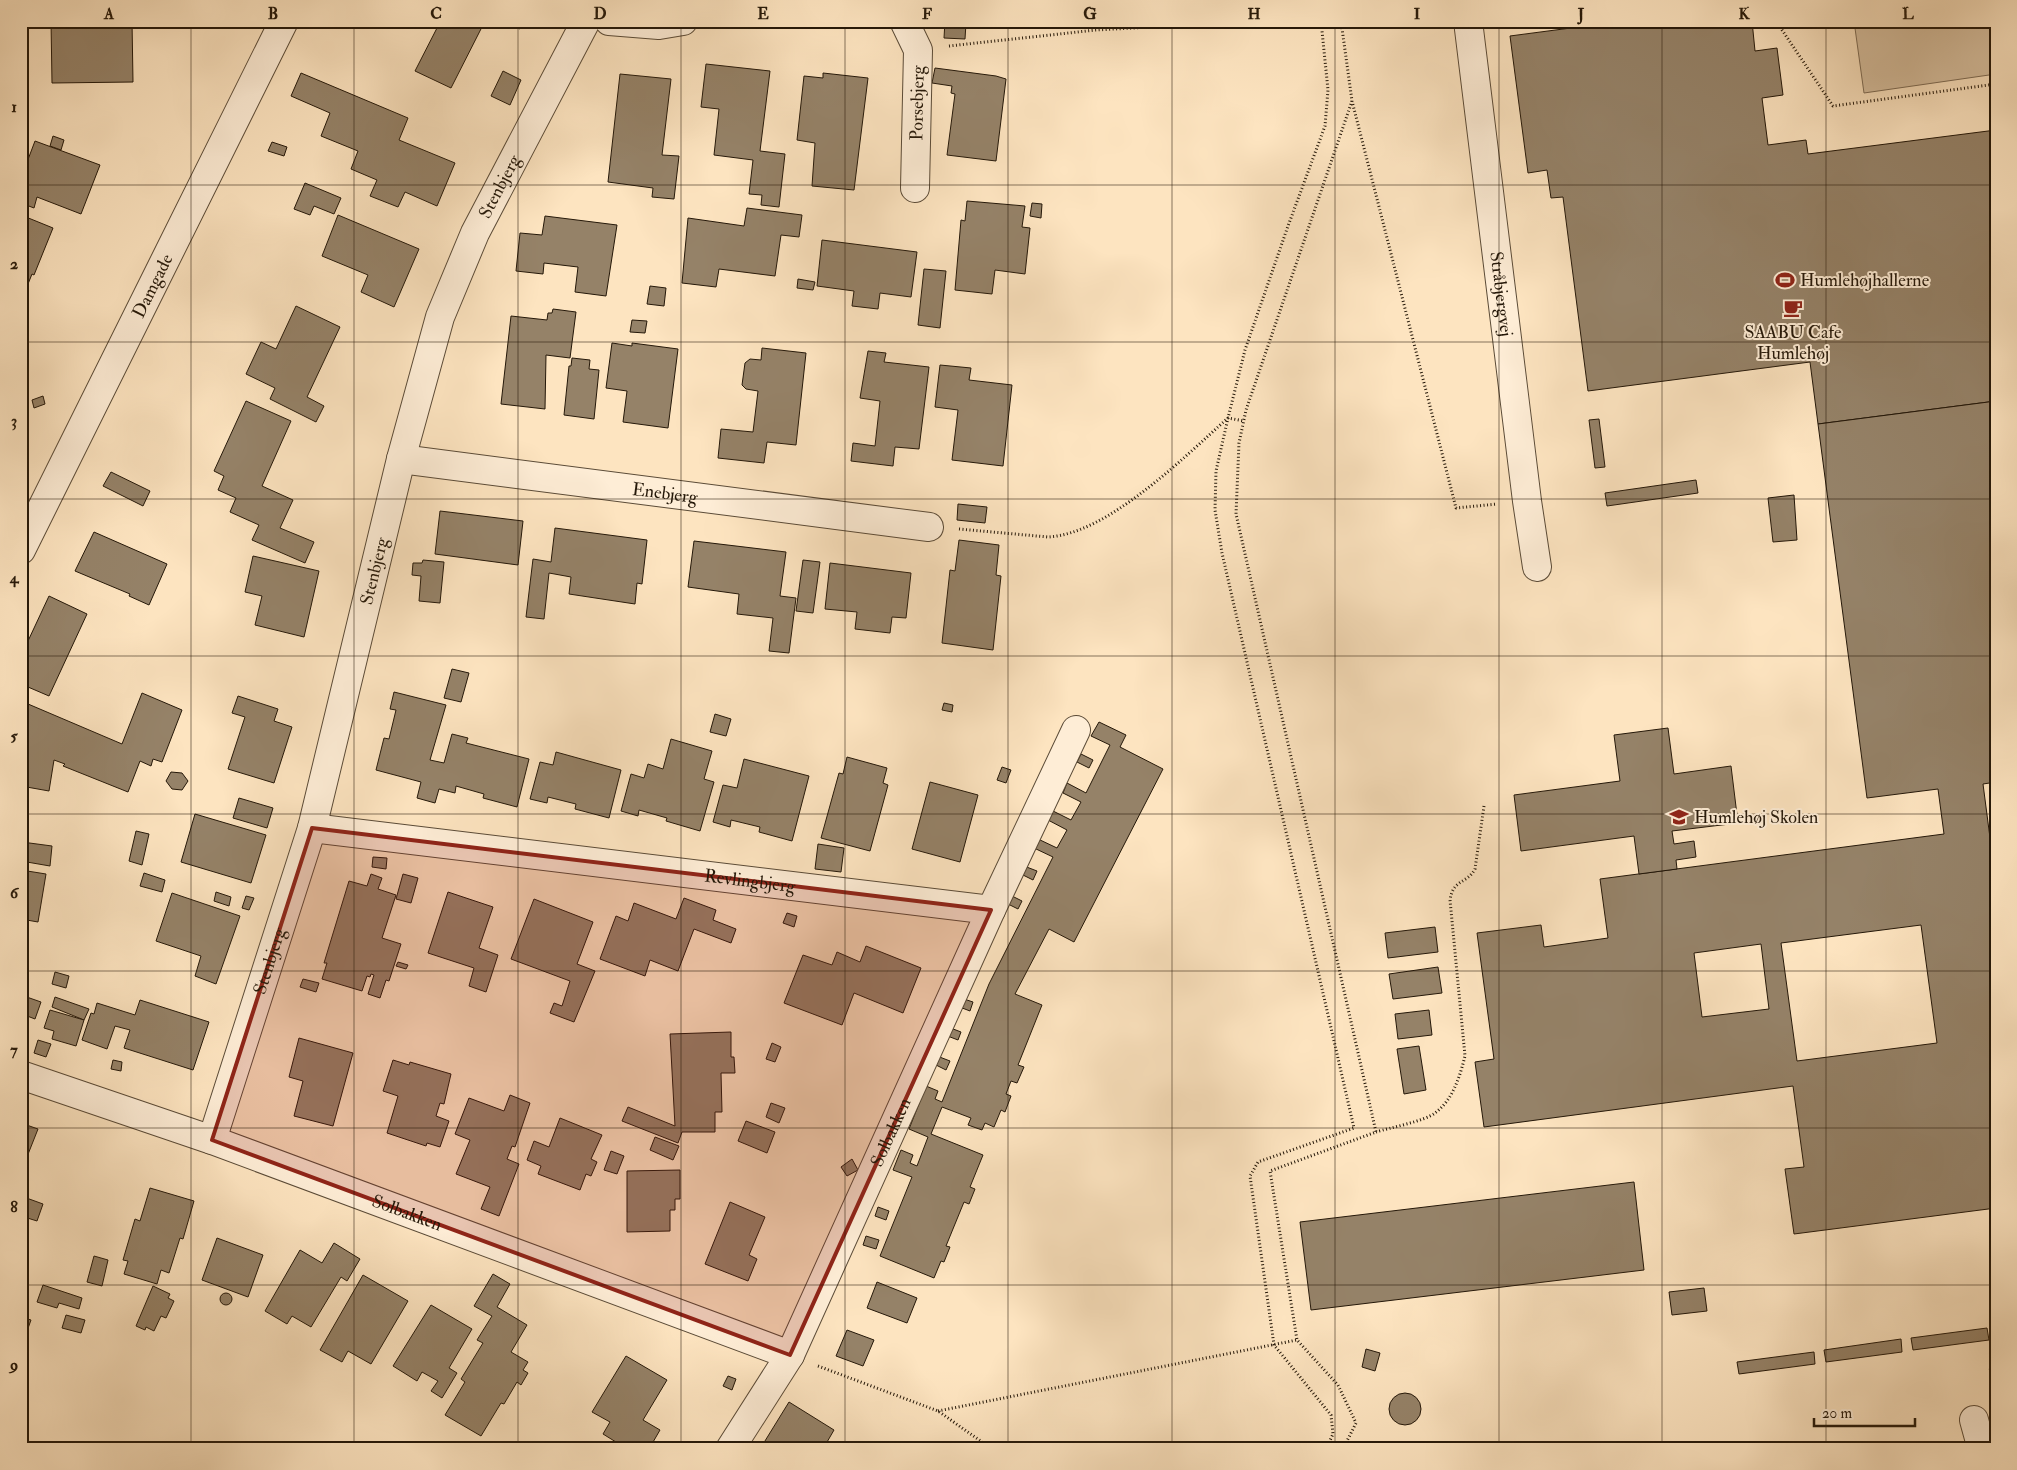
<svg xmlns="http://www.w3.org/2000/svg" width="2017" height="1470" viewBox="0 0 2017 1470" font-family="'IM FELL Double Pica',serif">
  <rect width="100%" height="100%" fill="#fde4c0"/>
  <filter id="stains"><feTurbulence type="fractalNoise" baseFrequency=".004" numOctaves="4"/><feColorMatrix values="0 0 0 0 .2 0 0 0 0 .09 0 0 0 0 .02 0 0 0 .5 -.17"/></filter>
  <radialGradient id="worn" r=".72"><stop offset=".6" stop-color="#630" stop-opacity="0"/><stop offset="1" stop-color="#630" stop-opacity=".3"/></radialGradient>
  <path fill="#d8c1a1" stroke="#7e6c55" d="M1854 21H1996V74L1864 93Z"/>
  <g fill="#958268" stroke="#251809" fill-rule="evenodd">
    <path d="M51 21H132L133 82 52 83Z"/>
    <path d="M424 21H485L451 88 415 71 437 28Z"/>
    <path d="M504 21H524L520 29Z"/>
    <path d="M945 21 966 23 965 39 944 38Z"/>
    <path d="M1624 21H1752L1755 51 1777 48 1783 95 1762 98 1768 145 1806 140 1808 154 1996 130V401L1818 424 1810 362 1588 391 1563 197 1551 198 1547 170 1528 173 1510 36Z"/>
    <path d="M706 64 770 71 760 151 785 154 779 207 761 205 762 195 749 194 753 160 714 155 719 109 701 107Z"/>
    <path d="M935 68 996 76 1006 79 996 161 947 155 955 94 951 93 952 86 932 83Z"/>
    <path d="M503 71 521 80 510 105 491 96Z"/>
    <path d="M301 73 408 118 399 140 455 163 437 206 405 192 398 207 370 196 377 180 351 169 358 151 321 136 330 113 291 96Z"/>
    <path d="M823 73 868 78 854 190 812 186 815 143 797 140 804 76 823 78Z"/>
    <path d="M620 74 671 79 662 155 679 156 674 199 652 197 653 188 608 182Z"/>
    <path d="M53 136 64 140 61 150 50 146Z"/>
    <path d="M35 141 100 165 81 214 37 197 34 208 21 203V178Z"/>
    <path d="M272 142 287 147 284 156 268 151Z"/>
    <path d="M305 183 341 198 334 214 314 206 310 215 294 209Z"/>
    <path d="M967 201 1025 206 1022 227 1030 228 1025 274 995 270 992 294 955 290 961 220 965 221Z"/>
    <path d="M1032 203 1042 204 1041 218 1030 216Z"/>
    <path d="M747 208 802 215 799 237 781 235 775 276 719 269 716 287 682 283 688 218 744 226Z"/>
    <path d="M21 215 53 228 34 275 32 274 28 284 21 282Z"/>
    <path d="M338 215 419 249 394 307 361 292 368 275 322 256Z"/>
    <path d="M545 216 617 225 606 296 575 292 578 267 544 263 543 274 516 271 520 233 542 235Z"/>
    <path d="M822 240 917 252 911 297 880 293 878 309 852 306 854 291 817 286Z"/>
    <path d="M924 269 946 271 940 328 918 325Z"/>
    <path d="M798 279 815 282 813 290 797 288Z"/>
    <path d="M650 286 666 288 664 306 647 304Z"/>
    <path d="M296 306 340 327 307 397 324 406 316 422 270 399 275 388 246 374 261 342 276 349Z"/>
    <path d="M553 309 576 312 570 358 546 355 545 409 501 404 511 316 547 320 548 313H552Z"/>
    <path d="M632 320 647 321 645 333 630 332Z"/>
    <path d="M612 343 632 346V343L678 349 668 428 623 422 627 391 606 388Z"/>
    <path d="M762 348 806 353 796 445 767 442 764 463 718 458 721 429 753 432 758 391 746 389 742 385 745 363 750 359 761 360Z"/>
    <path d="M868 351 886 353 884 362 929 367 919 449 895 447 893 466 851 461 853 443 875 446 880 401 860 398Z"/>
    <path d="M572 358 590 360 589 369 599 370 594 419 564 415 569 366H571Z"/>
    <path d="M940 365 971 368 969 380 1012 385 1003 466 952 460 958 410 935 407Z"/>
    <path d="M43 396 45 404 34 408 32 400Z"/>
    <path d="M246 401 291 421 262 486 293 500 280 528 314 542 305 563 252 540 259 525 230 512 236 498 218 490 224 476 214 471Z"/>
    <path d="M1996 401V782L1983 784 1996 884V1208L1794 1234 1785 1169 1804 1167 1793 1086 1484 1127 1475 1062 1494 1059 1477 933 1541 925 1544 947 1608 938 1600 879 1944 834 1938 789 1867 798 1818 424ZM1921 925 1937 1043 1797 1061 1781 943ZM1761 944 1769 1009 1702 1017 1694 953Z"/>
    <path d="M1599 419 1605 467 1595 468 1589 420Z"/>
    <path d="M111 472 150 491 143 506 103 486Z"/>
    <path d="M1696 480 1698 493 1607 506 1605 493Z"/>
    <path d="M1794 495 1797 540 1773 542 1768 498Z"/>
    <path d="M958 504 987 507 985 523 957 520Z"/>
    <path d="M440 511 523 521 518 565 435 554Z"/>
    <path d="M555 528 647 540 642 584 637 583 635 604 569 594 571 577 549 573 544 619 526 617 533 559 551 562Z"/>
    <path d="M94 532 167 564 149 605 129 596 130 594 75 571Z"/>
    <path d="M959 540 999 545 996 575 1001 576 993 650 942 643 950 570 955 571Z"/>
    <path d="M694 541 786 552 780 596 796 598 789 653 769 651 773 618 737 614 739 594 688 587Z"/>
    <path d="M253 556 319 571 304 637 255 625 262 596 245 592Z"/>
    <path d="M423 560 444 562 440 603 419 601 421 576 412 575 413 563H422Z"/>
    <path d="M803 560 820 562 813 613 796 611Z"/>
    <path d="M830 563 911 573 906 618 892 617 890 633 855 629 857 612 825 609Z"/>
    <path d="M49 596 87 614 49 696 21 684V656Z"/>
    <path d="M452 669 469 673 461 702 444 698Z"/>
    <path d="M394 692 446 705 430 760 444 763 452 734 468 738 466 743 529 759 517 807 483 798 484 794 456 786 455 793 439 789 435 803 417 798 421 782 376 770 384 738 389 739 396 710 390 709Z"/>
    <path d="M142 693 182 710 162 762 153 759 151 766 140 761 128 792 63 766 65 764 54 760 49 791 21 786V701L122 744Z"/>
    <path d="M238 696 278 709 274 721 292 727 274 783 228 769 245 717 232 713Z"/>
    <path d="M944 703 953 705 952 712 942 710Z"/>
    <path d="M715 714 731 719 726 736 710 732Z"/>
    <path d="M1099 722 1126 735 1120 747 1163 769 1074 942 1049 929 1015 994 1042 1005 1018 1065 1024 1067 1017 1083 1011 1081 1006 1094 1011 1096 1005 1112 1001 1110 994 1127 985 1123 982 1130 968 1125 971 1118 942 1107 931 1134 983 1155 970 1187 975 1189 969 1204 964 1202 946 1246 950 1247 944 1262 941 1261 934 1278 880 1256 912 1177 893 1170 901 1150 913 1155 910 1163 917 1166 928 1137 909 1129 926 1086 938 1091 935 1099 942 1102 989 984 1053 857 1034 848 1038 839 1057 848 1067 830 1048 820 1053 811 1071 820 1081 802 1063 793 1067 783 1086 793 1110 745 1091 736Z"/>
    <path d="M1668 728 1674 774 1731 766 1738 823 1672 831 1674 844 1694 841 1696 857 1676 860 1677 869 1639 874 1634 836 1521 851 1514 795 1620 781 1614 735Z"/>
    <path d="M671 739 712 751 704 779 714 782 700 831 666 821 667 818 639 810 638 816 621 811 631 774 644 778 648 764 663 769Z"/>
    <path d="M556 752 621 770 609 818 575 809 576 804 548 797 547 803 530 799 540 762 553 765Z"/>
    <path d="M1081 754 1093 760 1089 768 1077 762Z"/>
    <path d="M847 757 887 768 883 783 888 785 870 851 821 838 839 773 843 774Z"/>
    <path d="M744 759 809 776 792 841 759 832 760 827 731 820 730 827 713 822 723 785 737 788Z"/>
    <path d="M1002 767 1011 770 1006 783 997 780Z"/>
    <path d="M171 772 182 773 188 781 182 790 172 789 166 781Z"/>
    <path d="M930 782 978 795 960 862 912 849Z"/>
    <path d="M239 798 273 808 267 828 233 818Z"/>
    <path d="M195 814 266 835 251 883 181 862Z"/>
    <path d="M136 831 149 834 142 865 129 861Z"/>
    <path d="M22 842 52 846 50 866 21 861Z"/>
    <path d="M818 844 844 848 841 872 815 869Z"/>
    <path d="M373 857 387 858 386 869 372 867Z"/>
    <path d="M1024 866 1037 871 1033 880 1021 874Z"/>
    <path d="M21 870 46 874 38 922 21 919Z"/>
    <path d="M144 873 165 880 162 892 140 886Z"/>
    <path d="M371 874 382 878 378 889 396 895 382 938 401 944 389 981 386 980 380 998 368 994 374 975 371 974 370 977 367 976 362 991 322 979 327 963H324L349 881 367 886Z"/>
    <path d="M403 874 418 878 411 903 396 899Z"/>
    <path d="M216 892 231 897 229 906 214 901Z"/>
    <path d="M448 892 493 907 479 948 498 955 486 992 469 986 474 968 428 953Z"/>
    <path d="M172 893 240 916 216 984 195 976 201 956 156 941Z"/>
    <path d="M1010 895 1022 901 1018 909 1006 903Z"/>
    <path d="M246 896 254 898 249 910 242 908Z"/>
    <path d="M684 898 716 910 713 920 736 929 731 943 694 929 678 971 650 960 645 976 600 959 616 916 628 921 634 903 676 919Z"/>
    <path d="M534 899 593 922 577 964 595 971 574 1022 550 1013 554 1003 562 1006 570 981 511 959Z"/>
    <path d="M787 913 797 916 794 927 783 923Z"/>
    <path d="M1435 927 1438 952 1388 958 1385 933Z"/>
    <path d="M866 946 921 968 903 1013 854 993 842 1025 784 1003 803 955 832 965 837 952 860 962Z"/>
    <path d="M398 962 408 965 406 969 396 966Z"/>
    <path d="M1438 967 1442 993 1393 999 1389 974Z"/>
    <path d="M55 972 69 976 66 988 52 984Z"/>
    <path d="M303 979 319 983 316 992 300 987Z"/>
    <path d="M21 995 41 1002 35 1019 22 1014 21 1018Z"/>
    <path d="M55 997 89 1009 84 1020 52 1007Z"/>
    <path d="M961 998 973 1002 970 1011 957 1006Z"/>
    <path d="M140 1000 209 1022 193 1070 124 1048 130 1030 115 1026 107 1049 82 1040 91 1013 94 1014 97 1003 135 1015Z"/>
    <path d="M50 1010 84 1020 76 1046 52 1039 54 1031 44 1028Z"/>
    <path d="M1429 1010 1432 1035 1398 1039 1395 1014Z"/>
    <path d="M948 1027 961 1032 958 1040 945 1035Z"/>
    <path d="M731 1032V1057H734L735 1073H721L722 1112H715V1132H682L678 1143 622 1121 628 1107 675 1126 670 1034Z"/>
    <path d="M299 1038 353 1053 333 1126 294 1116 303 1081 289 1077Z"/>
    <path d="M38 1040 51 1044 46 1057 34 1053Z"/>
    <path d="M772 1043 781 1047 775 1062 766 1059Z"/>
    <path d="M1419 1046 1426 1090 1404 1094 1397 1049Z"/>
    <path d="M937 1056 950 1061 946 1070 934 1064Z"/>
    <path d="M113 1060 122 1062 121 1071 111 1069Z"/>
    <path d="M393 1060 409 1065 410 1062 451 1074 444 1104 440 1103 436 1116 449 1121 440 1147 427 1143 426 1146 387 1133 398 1096 383 1091Z"/>
    <path d="M510 1095 530 1103 515 1147 512 1146 507 1159 519 1164 499 1216 481 1209 490 1187 456 1174 470 1140 455 1134 469 1098 504 1111Z"/>
    <path d="M771 1103 785 1108 779 1123 766 1117Z"/>
    <path d="M560 1118 602 1135 591 1159 597 1162 591 1176 586 1174 580 1190 538 1174 541 1166 527 1160 534 1141 549 1147Z"/>
    <path d="M746 1121 775 1132 767 1153 738 1141Z"/>
    <path d="M21 1123 38 1129 21 1172Z"/>
    <path d="M655 1137 679 1146 673 1160 650 1150Z"/>
    <path d="M611 1151 624 1156 617 1174 604 1170Z"/>
    <path d="M852 1159 858 1170 847 1176 841 1167Z"/>
    <path d="M680 1170V1199H675V1210H670V1231L627 1232V1171Z"/>
    <path d="M1634 1182 1644 1270 1311 1310 1300 1222Z"/>
    <path d="M150 1188 194 1201 183 1239 180 1238 169 1273 161 1270 157 1284 124 1274 128 1261 123 1260 135 1219 140 1221Z"/>
    <path d="M21 1196 43 1204 37 1221 21 1216Z"/>
    <path d="M730 1202 765 1217 749 1255 757 1259 748 1281 705 1264Z"/>
    <path d="M878 1207 889 1211 886 1220 875 1216Z"/>
    <path d="M866 1236 879 1240 876 1249 863 1245Z"/>
    <path d="M217 1238 263 1255 248 1297 202 1280Z"/>
    <path d="M334 1243 360 1259 347 1281 341 1277 311 1327 292 1316 287 1324 265 1311 300 1250 322 1263Z"/>
    <path d="M94 1256 108 1260 102 1286 87 1282Z"/>
    <path d="M493 1274 510 1284 497 1307 527 1325 511 1352 528 1362 523 1370 528 1373 521 1385 517 1382 504 1404 501 1403 481 1436 445 1415 465 1382 461 1379 483 1343 477 1340 492 1316 474 1306Z"/>
    <path d="M363 1275 408 1301 371 1364 348 1351 342 1362 320 1350Z"/>
    <path d="M877 1282 917 1298 907 1323 867 1308Z"/>
    <path d="M43 1285 82 1298 79 1309 59 1303 57 1308 37 1302Z"/>
    <path d="M153 1286 170 1294 168 1298 174 1301 166 1318 161 1316 154 1331 146 1327 145 1330 136 1326Z"/>
    <path d="M1704 1288 1707 1311 1672 1315 1669 1292Z"/>
    <circle cx="226" cy="1299" r="6"/>
    <path d="M431 1305 472 1329 449 1368 457 1373 442 1398 431 1391 438 1381 422 1372 417 1381 393 1366Z"/>
    <path d="M66 1315 85 1320 81 1333 62 1328Z"/>
    <path d="M21 1317 31 1320 22 1345H21Z"/>
    <path d="M1987 1328 1989 1340 1913 1350 1911 1338Z"/>
    <path d="M847 1330 874 1340 863 1366 836 1356Z"/>
    <path d="M1901 1339 1902 1352 1826 1362 1824 1350Z"/>
    <path d="M1366 1349 1380 1353 1375 1371 1362 1367Z"/>
    <path d="M1814 1352 1815 1364 1739 1374 1737 1362Z"/>
    <path d="M626 1356 667 1380 643 1420 660 1430 649 1449H623L624 1447 603 1434 610 1422 592 1412Z"/>
    <path d="M728 1376 736 1379 732 1390 723 1386Z"/>
    <circle cx="1405" cy="1409" r="16"/>
    <path d="M789 1402 834 1430 823 1449H760Z"/>
  </g>
  <g fill="none" stroke-linecap="round" stroke-linejoin="round">
    <g stroke="#5b4b37" stroke-width="30">
      <g id="minor">
        <path d="M609 21 659 25 683 21"/>
        <path d="M904 21 918 50 915 188"/>
        <path id="s1" d="M1468 21 1527 501 1537 567"/>
        <path id="s2" d="M401 459 929 527"/>
        <path id="s3" d="M312 828 991 910 1076 730"/>
        <path id="s4" d="M21 1075 212 1140 790 1355"/>
        <path id="s5" d="M212 1140 312 828 401 459 440 317 475 233 586 21"/>
        <path d="M1974 1420 1982 1449"/>
        <path id="s6" d="M730 1449 790 1355 991 910"/>
      </g>
    </g>
    <g stroke="#5b4b37" stroke-width="30">
      <g id="tertiary">
        <path id="s7" d="M21 550 284 21"/>
      </g>
    </g>
    <g stroke="#251809" stroke-width="3" stroke-dasharray="1 2.5" stroke-linecap="butt">
      <path d="M1321 21 1328 90 1325 126 1288 226 1245 350 1228 418 1216 471 1215 510 1222 553 1354 1128 1258 1162 1250 1176 1274 1345 1331 1415 1333 1434 1326 1449"/>
      <path d="M1341 21 1352 101 1456 508 1497 504"/>
      <path d="M1776 21 1833 106 1996 84"/>
      <path d="M1499 26 1536 21"/>
      <path d="M949 46 1096 30 1262 21"/>
      <path d="M959 529 1048 537C1108 534 1184 457 1228 418L1244 421"/>
      <path d="M1376 1132C1389 1128 1425 1121 1435 1113 1453 1100 1460 1076 1465 1056L1450 900C1453 879 1467 884 1475 869L1484 806"/>
      <path d="M818 1366 938 1411 992 1449"/>
      <path d="M1990 1370 1996 1358"/>
      <path d="M938 1411 1297 1340"/>
      <path d="M1343 1449 1356 1423 1338 1385 1297 1340 1270 1171 1376 1132 1236 514 1239 443 1246 410 1352 101"/>
    </g>
    <use href="#minor" stroke="#feedd6" stroke-width="28"/>
    <use href="#tertiary" stroke="#feedd6" stroke-width="28"/>
  </g>
  <path fill="#8f2418" fill-opacity="0.2" stroke="#8f2418" stroke-width="4" stroke-linejoin="round" d="M312 828 991 910 790 1355 212 1140Z"/>
  <path fill="none" stroke="#251809" stroke-width="1" stroke-opacity="0.55" d="M191 21V1449M354 21V1449M518 21V1449M681 21V1449M845 21V1449M1008 21V1449M1172 21V1449M1335 21V1449M1499 21V1449M1662 21V1449M1826 21V1449M21 185H1996M21 342H1996M21 499H1996M21 656H1996M21 814H1996M21 971H1996M21 1128H1996M21 1285H1996"/>
  <defs>
    <g id="stadium-bare" transform="scale(1.5)"><path d="M0-5a6.5 5 0 1 0 0 10a6.5 5 0 1 0 0-10ZM-3.5-1.8h7v3.6h-7Z" fill="#8f2418" stroke="#feedd6" stroke-width="2.5" paint-order="stroke"/></g>
    <g id="cafe-bare" transform="scale(1.5)"><path d="M-5.5-4.5H6V0H3Q3 3.5 0 3.5H-2.5Q-5.5 3.5-5.5 0ZM3-3.2v2h1.7v-2ZM-6 4.5H4V6H-6Z" fill="#8f2418" stroke="#feedd6" stroke-width="2.5" paint-order="stroke"/></g>
    <g id="school-bare" transform="scale(1.5)"><path d="M0-5L7-2L0 1L-7-2ZM-4 1L0 2.5L4 1V4Q0 6-4 4Z" fill="#8f2418" stroke="#feedd6" stroke-width="2.5" paint-order="stroke"/></g>
  </defs>
  <g fill-rule="evenodd">
    <use href="#stadium-bare" x="1785" y="280"/>
    <use href="#cafe-bare" x="1793" y="308"/>
    <use href="#school-bare" x="1679" y="817"/>
  </g>
  <g text-anchor="middle" stroke-width="4" stroke-linejoin="round" paint-order="stroke">
    <g font-size="18" fill="#251809" stroke="#feedd6">
      <text transform="translate(917 103) rotate(-89)" y="6">Porsebjerg</text>
      <text dy="6" stroke="none"><textPath href="#s5" startOffset="998">Stenbjerg</textPath></text>
      <text dy="6" stroke="none"><textPath href="#s7" startOffset="295">Damgade</textPath></text>
      <text dy="6" stroke="none"><textPath href="#s1" startOffset="275">Stråbjergvej</textPath></text>
      <text dy="6" stroke="none"><textPath href="#s2" startOffset="266">Enebjerg</textPath></text>
      <text dy="6" stroke="none"><textPath href="#s5" startOffset="592">Stenbjerg</textPath></text>
      <text dy="6" stroke="none"><textPath href="#s3" startOffset="441">Revlingbjerg</textPath></text>
      <text dy="6" stroke="none"><textPath href="#s5" startOffset="188">Stenbjerg</textPath></text>
      <text dy="6" stroke="none"><textPath href="#s6" startOffset="356">Solbakken</textPath></text>
      <text dy="6" stroke="none"><textPath href="#s4" startOffset="410">Solbakken</textPath></text>
    </g>
    <g font-size="18" fill="#251809" stroke="#feedd6" text-anchor="start">
      <text x="1800" y="286">Humlehøjhallerne</text>
      <text x="1793" y="338" text-anchor="middle">SAABU Cafe<tspan x="1793" dy="21">Humlehøj</tspan></text>
      <text x="1694" y="823">Humlehøj Skolen</text>
    </g>
  </g>
  <rect width="2017" height="1470" fill="none" stroke="#fde4c0" stroke-width="55"/>
  <path d="M1814 1418v8h101v-8" fill="none" stroke="#251809" stroke-width="2.5"/>
  <text x="1822" y="1418" font-size="15" fill="#251809" stroke="#feedd6" stroke-width="4" paint-order="stroke">20 m</text>
  <rect x="28" y="28" width="1962" height="1414" fill="none" stroke="#251809" stroke-width="2"/>
  <g font-size="16" text-anchor="middle" font-weight="bold" fill="#251809">
    <text x="109" y="19">A</text>
    <text x="273" y="19">B</text>
    <text x="436" y="19">C</text>
    <text x="600" y="19">D</text>
    <text x="763" y="19">E</text>
    <text x="927" y="19">F</text>
    <text x="1090" y="19">G</text>
    <text x="1254" y="19">H</text>
    <text x="1417" y="19">I</text>
    <text x="1581" y="19">J</text>
    <text x="1744" y="19">K</text>
    <text x="1908" y="19">L</text>
    <text x="14" y="112">1</text>
    <text x="14" y="269">2</text>
    <text x="14" y="426">3</text>
    <text x="14" y="583">4</text>
    <text x="14" y="741">5</text>
    <text x="14" y="898">6</text>
    <text x="14" y="1055">7</text>
    <text x="14" y="1212">8</text>
    <text x="14" y="1370">9</text>
  </g>
  <rect width="100%" height="100%" filter="url(#stains)"/>
  <rect width="100%" height="100%" fill="url(#worn)"/>
</svg>
